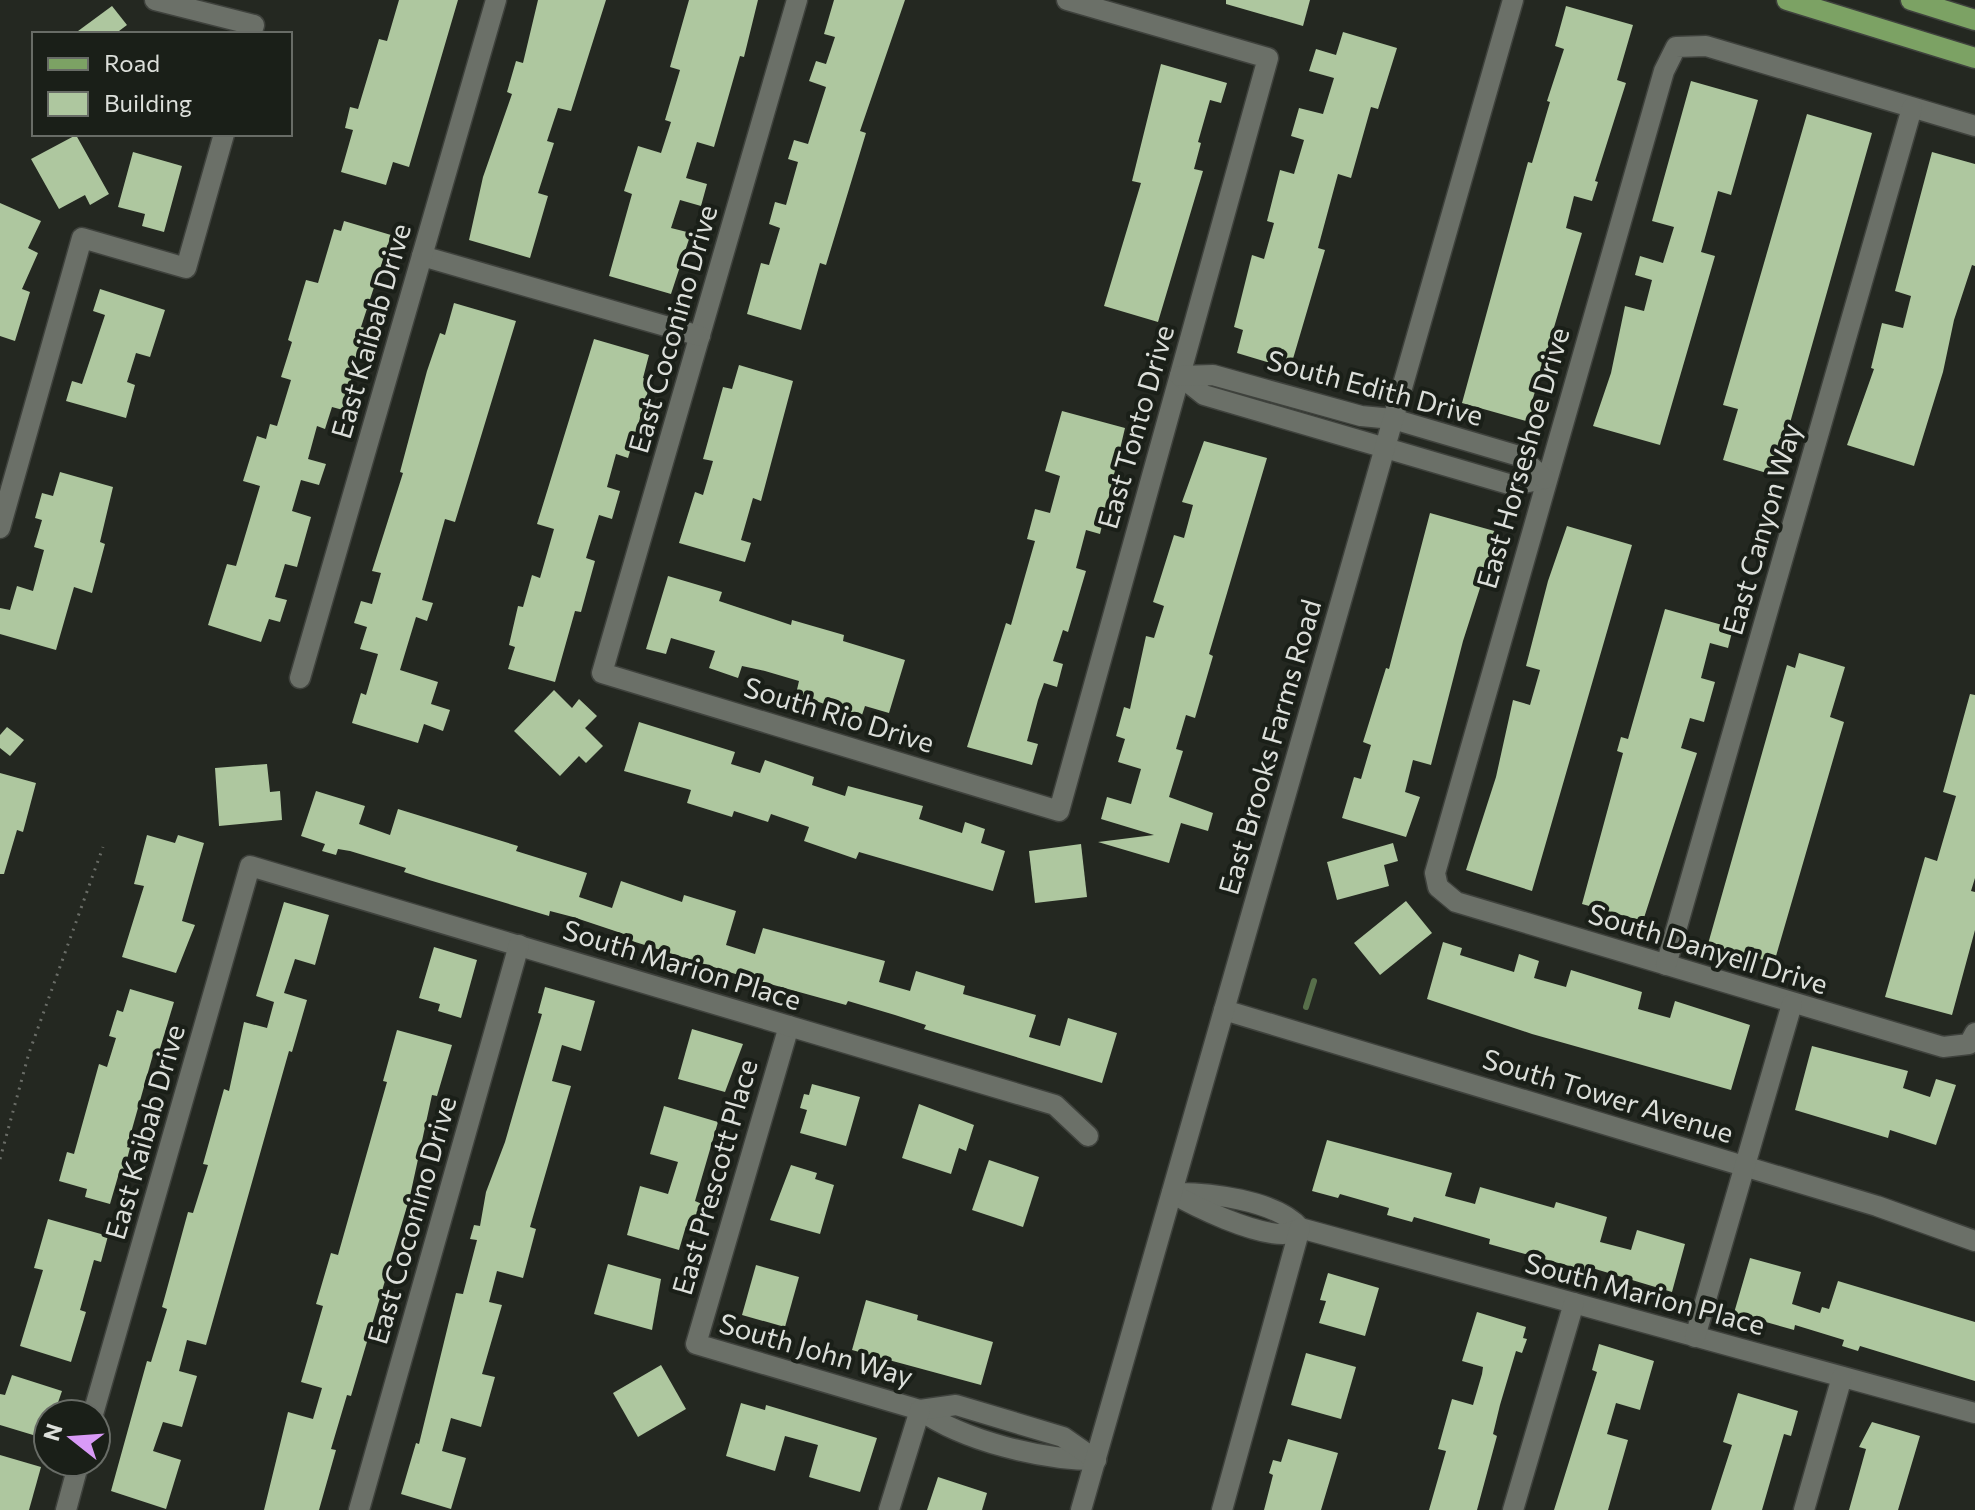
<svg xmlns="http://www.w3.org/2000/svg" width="1975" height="1510" viewBox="0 0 1975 1510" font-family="Commissioner,sans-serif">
  <rect width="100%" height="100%" fill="#242821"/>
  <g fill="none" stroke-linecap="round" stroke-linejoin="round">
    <path stroke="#576f4a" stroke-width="6" d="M1306 1007 1314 981"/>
  </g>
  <g fill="#aec79f">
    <path d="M399 0H458L409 167 393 162 386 185 341 172 353 130 345 128 350 107 358 109 379 39 387 41Z"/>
    <path d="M538 0H606L571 111 558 108 547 141 554 143 538 193 548 196 530 258 469 240 483 177 512 94 507 92 516 61 523 63Z"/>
    <path d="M689 0H758L744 57 740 56 714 147 697 142 686 178 707 184 701 206 680 200 671 228 691 233 671 294 609 276 632 194 624 191 638 146 661 153 671 122 665 120 680 70 670 67Z"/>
    <path d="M834 0H905L860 131 866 133 826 265 820 263 801 330 747 314 761 263 769 265 780 228 769 224 775 202 786 205 798 162 788 159 794 140 808 144 826 87 809 81 816 61 826 64 835 37 824 34Z"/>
    <path d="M1226 0H1310L1303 26 1226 4Z"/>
    <path d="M112 6 127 25 115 34H74Z"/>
    <path d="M1566 6 1633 25 1617 80 1626 83 1595 181 1598 182 1592 201 1574 196 1566 228 1582 233 1531 405 1534 406 1530 422 1462 403 1528 162 1532 163 1550 102 1547 101 1564 49 1555 46Z"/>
    <path d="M1343 32 1397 48 1378 109 1371 107 1351 178 1338 174 1318 248 1325 250 1290 369 1237 353 1243 330 1234 327 1252 255 1264 259 1274 223 1267 221 1280 170 1294 174 1304 140 1291 136 1299 108 1323 114 1334 78 1309 71 1316 49 1336 55Z"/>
    <path d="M1161 64 1227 83 1221 103 1210 100 1198 142 1201 143 1194 169 1203 171 1158 322 1104 306 1141 183 1132 181Z"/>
    <path d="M1691 81 1758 100 1731 195 1718 191 1701 252 1715 256 1660 445 1593 426 1611 373 1625 306 1644 311 1652 280 1635 275 1640 256 1663 263 1674 227 1652 221Z"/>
    <path d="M1807 114 1872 133 1790 423 1786 422 1770 474 1723 460 1738 409 1723 405Z"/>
    <path d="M76 135 109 194 90 205 85 195 59 209 31 159Z"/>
    <path d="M133 152 182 166 164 232 142 226 145 214 118 207Z"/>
    <path d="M1932 152 1975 164V266L1972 265 1954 320 1943 372 1914 466 1847 445 1874 369 1871 368 1882 323 1903 328 1911 296 1895 291Z"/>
    <path d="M0 203 41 221 28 248 38 253 22 289 30 292 15 341 0 336Z"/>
    <path d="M344 221 391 235 361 327 365 328 343 410 332 407 325 429 317 426 308 459 326 464 319 485 301 480 292 511 311 517 297 567 285 564 275 597 287 600 280 622 269 619 261 642 208 625 227 564 236 566 260 486 243 481 257 436 266 439 270 424 277 426 291 380 281 377 292 342 288 340 306 280 318 283 334 229 341 231Z"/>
    <path d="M100 289 165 310 150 357 136 353 127 382 135 385 126 418 66 401 72 381 82 384 105 315 93 311Z"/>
    <path d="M454 303 516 321 455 522 445 519 422 600 433 603 427 621 416 617 400 670 438 682 431 704 450 710 443 731 424 724 418 743 352 723 361 693 366 695 378 654 360 649 367 627 354 623 361 601 372 604 381 573 372 571 403 473 400 472 427 371 440 333 445 335Z"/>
    <path d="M594 339 649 355 643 378 651 381 628 458 616 454 607 487 620 491 612 519 599 515 586 558 595 561 581 612 575 611 555 682 508 669 515 647 509 645 518 606 523 607 532 575 540 578 554 529 537 524Z"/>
    <path d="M739 365 793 381 761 501 753 498 741 540 751 543 745 562 679 543 695 492 703 495 713 461 703 459 723 387 732 389Z"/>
    <path d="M1062 411 1125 428 1100 534 1086 530 1076 568 1086 571 1068 632 1063 630 1053 661 1063 664 1057 687 1044 683 1038 700 1027 741 1038 744 1032 765 967 747 1006 623 1011 625 1035 541 1027 539 1035 509 1050 513 1060 476 1045 471Z"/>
    <path d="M1204 441 1267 458 1209 654 1213 656 1195 718 1186 715 1176 749 1183 751 1169 797 1213 813 1208 831 1181 823 1169 863 1098 842 1154 835 1101 819 1107 797 1131 804 1141 769 1118 762 1125 739 1116 736 1124 707 1130 709 1146 636 1154 638 1164 606 1153 602 1174 535 1184 538 1193 505 1182 502Z"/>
    <path d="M60 472 113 487 100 542 105 544 92 593 74 587 56 650 0 634V608L10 610 17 586 33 591 44 550 34 547 42 520 35 518 42 493 53 496Z"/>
    <path d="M1430 513 1498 532 1463 641 1431 765 1413 760 1405 792 1420 797 1406 837 1342 818 1354 777 1361 779 1371 745 1363 742 1386 668 1389 669Z"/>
    <path d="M1567 526 1632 545 1532 891 1466 870 1496 777 1513 700 1530 705 1540 670 1526 666 1548 581Z"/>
    <path d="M668 576 722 592 719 601 791 625 792 620 844 635 843 641 905 660 889 713 865 706 862 715 833 707 796 694 799 681 765 671 742 666 738 678 709 668 715 651 671 638 666 654 646 649Z"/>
    <path d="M1665 609 1733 628 1728 648 1710 643 1701 678 1715 682 1704 722 1690 718 1681 748 1697 753 1643 921 1582 904 1623 753 1617 751 1621 737 1628 739Z"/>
    <path d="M1799 653 1845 667 1830 717 1844 722 1774 963 1708 944 1787 665 1795 668Z"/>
    <path d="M554 690 572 708 579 699 597 716 585 728 603 746 586 763 579 756 560 776 514 731Z"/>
    <path d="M1970 694 1975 695V878L1971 891 1975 892V930L1952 1015 1885 997 1925 857 1937 861 1956 796 1943 792Z"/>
    <path d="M639 722 735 752 731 764 760 773 765 760 814 777 812 785 845 796 848 786 923 806 919 819 962 833 965 822 985 829 981 843 1005 851 993 891 859 852 856 859 804 841 809 827 771 814 768 822 734 811 732 817 687 803 691 790 624 771Z"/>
    <path d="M7 727 24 740 10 756 0 748V735Z"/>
    <path d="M267 764 270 792 280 791 282 820 219 826 215 768Z"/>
    <path d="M0 773 36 783 23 832 17 830 4 874H0Z"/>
    <path d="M316 791 365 806 359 824 390 835 398 809 518 846 516 851 587 873 579 897 612 908 621 881 682 902 684 895 736 911 726 945 755 954 763 928 885 961 879 982 910 991 916 971 965 986 963 994 1036 1015 1029 1037 1060 1046 1068 1018 1117 1033 1102 1083 924 1029 926 1025 895 1015 848 1001 846 1005 748 978 629 940 630 936 573 917 550 911 549 916 429 880 404 872 406 868 350 851 338 849 336 855 322 851 325 844 301 836Z"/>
    <path d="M147 835 175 843 178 835 204 843 182 921 195 925 176 973 122 957 144 886 134 884Z"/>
    <path d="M1393 843 1398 861 1384 865 1389 886 1337 900 1327 862Z"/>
    <path d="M1081 844 1087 897 1035 903 1029 851Z"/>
    <path d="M1406 901 1432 933 1380 975 1354 943Z"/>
    <path d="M284 902 329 915 315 965 295 959 284 993 307 1000 292 1052 289 1051 206 1345 187 1340 179 1371 197 1376 182 1427 163 1422 153 1451 181 1460 166 1509 111 1491 147 1361 151 1362 167 1309 162 1307 188 1212 193 1213 208 1165 203 1164 224 1089 229 1091 244 1022 267 1028 274 1002 256 996Z"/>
    <path d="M1443 942 1462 948 1460 955 1514 972 1519 954 1539 961 1534 978 1566 987 1571 970 1642 992 1638 1009 1670 1018 1675 1001 1750 1025 1731 1090 1532 1034 1427 999Z"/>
    <path d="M434 947 477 960 461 1018 438 1011 440 1004 419 998Z"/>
    <path d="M545 987 595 1001 581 1051 562 1045 552 1081 571 1086 530 1227 536 1229 523 1278 497 1271 489 1302 502 1305 482 1374 495 1377 481 1427 451 1418 442 1451 466 1458 451 1509 401 1494 416 1443 419 1444 456 1293 463 1294 477 1240 470 1239 474 1225 480 1226 486 1192 505 1142 542 1014 538 1013Z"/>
    <path d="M130 989 174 1002 159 1052 154 1051 127 1147 130 1148 123 1174 119 1173 110 1204 85 1197 87 1189 59 1181 67 1152 74 1154 99 1064 107 1067 116 1038 109 1036 117 1010 123 1012Z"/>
    <path d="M692 1029 743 1044 725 1092 678 1079Z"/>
    <path d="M397 1030 452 1045 437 1096 432 1095 410 1196 351 1396 347 1395 331 1449 336 1450 319 1510H264L288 1412 313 1419 322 1388 301 1382 323 1306 316 1304 331 1253 338 1255 387 1082 383 1081Z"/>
    <path d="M1812 1046 1908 1071 1903 1088 1930 1097 1936 1079 1956 1085 1936 1145 1890 1130 1888 1138 1795 1110Z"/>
    <path d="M812 1084 860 1097 846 1146 800 1133 807 1110 800 1108 804 1094 809 1095Z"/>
    <path d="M919 1104 974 1125 966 1151 959 1148 951 1174 902 1158Z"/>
    <path d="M664 1106 718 1122 695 1201 702 1204 695 1229 686 1226 679 1250 627 1235 640 1186 668 1194 678 1162 650 1154Z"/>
    <path d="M1327 1140 1452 1173 1445 1196 1475 1204 1480 1187 1554 1208 1556 1202 1607 1217 1600 1242 1631 1250 1637 1230 1685 1244 1672 1292 1592 1268 1591 1272 1489 1244 1490 1239 1414 1217 1412 1222 1387 1215 1389 1208 1340 1194 1338 1198 1312 1191Z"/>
    <path d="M989 1160 1039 1177 1023 1227 972 1210Z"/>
    <path d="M791 1165 817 1173 815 1179 834 1185 820 1234 770 1220Z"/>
    <path d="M48 1219 108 1236 101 1262 94 1260 80 1310 86 1312 71 1362 20 1346 43 1270 34 1268Z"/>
    <path d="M1750 1258 1801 1272 1792 1304 1820 1313 1822 1307 1829 1309 1838 1281 1975 1322V1381L1860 1346 1858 1351 1842 1346 1844 1340 1795 1325 1794 1330 1734 1313Z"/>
    <path d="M608 1264 661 1279 652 1330 594 1314Z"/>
    <path d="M756 1265 799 1277 785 1327 742 1315Z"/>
    <path d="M1328 1273 1379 1288 1365 1336 1319 1323 1326 1301 1320 1300Z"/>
    <path d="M866 1300 918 1315 917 1320 993 1342 981 1385 852 1350Z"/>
    <path d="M1477 1312 1526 1327 1523 1338 1527 1339 1522 1353 1516 1351 1500 1405 1493 1434 1497 1436 1477 1510H1429L1446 1451 1438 1449 1452 1399 1473 1405 1482 1374 1483 1367 1462 1361Z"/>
    <path d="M1599 1344 1654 1361 1640 1410 1616 1403 1607 1434 1628 1440 1608 1510H1554L1597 1372 1592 1370Z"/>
    <path d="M1306 1353 1356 1367 1341 1419 1291 1405Z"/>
    <path d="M661 1365 686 1409 638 1437 613 1393Z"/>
    <path d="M12 1375 62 1391 54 1414H48L43 1438 0 1425V1394L5 1395Z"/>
    <path d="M1738 1393 1798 1411 1791 1436 1784 1434 1762 1510H1711L1732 1445 1723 1442Z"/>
    <path d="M741 1403 765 1410 766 1405 877 1438 860 1492 809 1477 818 1445 785 1436 775 1471 726 1456Z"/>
    <path d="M1872 1422 1920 1436 1898 1510H1849L1866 1449 1859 1447Z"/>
    <path d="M1288 1439 1338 1453 1321 1510H1264L1273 1475 1269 1473 1273 1460 1281 1462Z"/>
    <path d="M0 1455 41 1467 29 1510H0Z"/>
    <path d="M938 1477 987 1493 982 1510H927Z"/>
  </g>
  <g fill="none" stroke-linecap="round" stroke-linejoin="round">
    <g stroke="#3f423d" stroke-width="23">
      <g id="minor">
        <path d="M155 0 254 25 251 34"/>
        <path d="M797 0 602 673 1059 811 1268 58 1067 0"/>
        <path d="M1975 126 1706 46 1676 47 1664 71 1435 873 1438 887 1456 902 1943 1047 1969 1044 1975 1033"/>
        <path d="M422 256 700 336"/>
        <path d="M1180 376 1204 395 1512 485 1545 479"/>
        <path d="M1180 376 1213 375 1361 416 1393 419 1519 456 1545 479"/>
        <path d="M0 528 82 238 186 268 224 134"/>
        <path d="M300 678 496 0"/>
        <path d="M1666 965 1912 108"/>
        <path d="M1224 1010 1877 1206 1975 1241"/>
        <path d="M789 1026 696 1344 920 1410C964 1441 1042 1460 1096 1460"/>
        <path d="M1172 1193C1207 1192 1276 1200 1300 1228L1975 1413"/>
        <path d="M1172 1193C1197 1208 1253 1234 1283 1234 1288 1234 1295 1230 1300 1228"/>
        <path d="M1695 1337 1792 1004"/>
        <path d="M920 1410 956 1405 1063 1437 1096 1460"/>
        <path d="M93 1414 250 866 1055 1105 1088 1136"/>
        <path d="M66 1510 79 1462"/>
        <path d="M359 1510 519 945"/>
        <path d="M889 1510 920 1410"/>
        <path d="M1081 1510 1513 0"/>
        <path d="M1222 1510 1300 1228"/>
        <path d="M1513 1510 1574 1303"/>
        <path d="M1804 1510 1842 1377"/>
      </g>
    </g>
    <g stroke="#3f423d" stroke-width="23">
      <g id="major">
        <path d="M1787 0 1975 58"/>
        <path d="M1911 0 1975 20"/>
      </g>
    </g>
    <path stroke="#6a6d67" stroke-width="3" stroke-dasharray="2 6" stroke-linecap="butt" d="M0 1159 29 1053 103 847"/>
    <use href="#minor" stroke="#6b7068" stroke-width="20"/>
    <use href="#major" stroke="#7ca264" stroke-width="20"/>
  </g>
  <g text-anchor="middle" stroke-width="8" stroke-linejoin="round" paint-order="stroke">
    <g font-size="28" fill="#dcdfda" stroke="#1a1f18">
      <text transform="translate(673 329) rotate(-74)" y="10">East Coconino Drive</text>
      <text transform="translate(371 331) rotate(-74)" y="10">East Kaibab Drive</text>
      <text transform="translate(1375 388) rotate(15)" y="10">South Edith Drive</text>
      <text transform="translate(1136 427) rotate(-74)" y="10">East Tonto Drive</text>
      <text transform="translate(1523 458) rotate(-74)" y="10">East Horseshoe Drive</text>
      <text transform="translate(1762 529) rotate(-74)" y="10">East Canyon Way</text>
      <text transform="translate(839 715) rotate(17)" y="10">South Rio Drive</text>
      <text transform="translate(1270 747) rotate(-74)" y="10">East Brooks Farms Road</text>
      <text transform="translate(1708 949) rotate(17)" y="10">South Danyell Drive</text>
      <text transform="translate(682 965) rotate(17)" y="10">South Marion Place</text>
      <text transform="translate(1608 1096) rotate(17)" y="10">South Tower Avenue</text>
      <text transform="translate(145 1132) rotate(-74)" y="10">East Kaibab Drive</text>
      <text transform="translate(715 1177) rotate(-74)" y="10">East Prescott Place</text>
      <text transform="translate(412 1220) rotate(-74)" y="10">East Coconino Drive</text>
      <text transform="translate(1645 1294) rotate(15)" y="10">South Marion Place</text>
      <text transform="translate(816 1350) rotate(16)" y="10">South John Way</text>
    </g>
  </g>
  <rect x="32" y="32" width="260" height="104" fill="#1a1f18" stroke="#686c66" stroke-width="2"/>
  <rect x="48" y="58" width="40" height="12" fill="#7ca264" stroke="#686c66" stroke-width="2"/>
  <text x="104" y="72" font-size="24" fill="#dcdfda">Road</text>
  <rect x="48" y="92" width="40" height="24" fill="#aec79f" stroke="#686c66" stroke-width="2"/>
  <text x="104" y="112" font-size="24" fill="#dcdfda">Building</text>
  <g transform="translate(72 1438) rotate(287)"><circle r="38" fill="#1a1f18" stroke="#686c66" stroke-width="2"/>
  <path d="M0-6L14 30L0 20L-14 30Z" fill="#d99af7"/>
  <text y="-12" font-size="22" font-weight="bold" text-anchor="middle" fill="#dcdfda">N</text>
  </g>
</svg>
